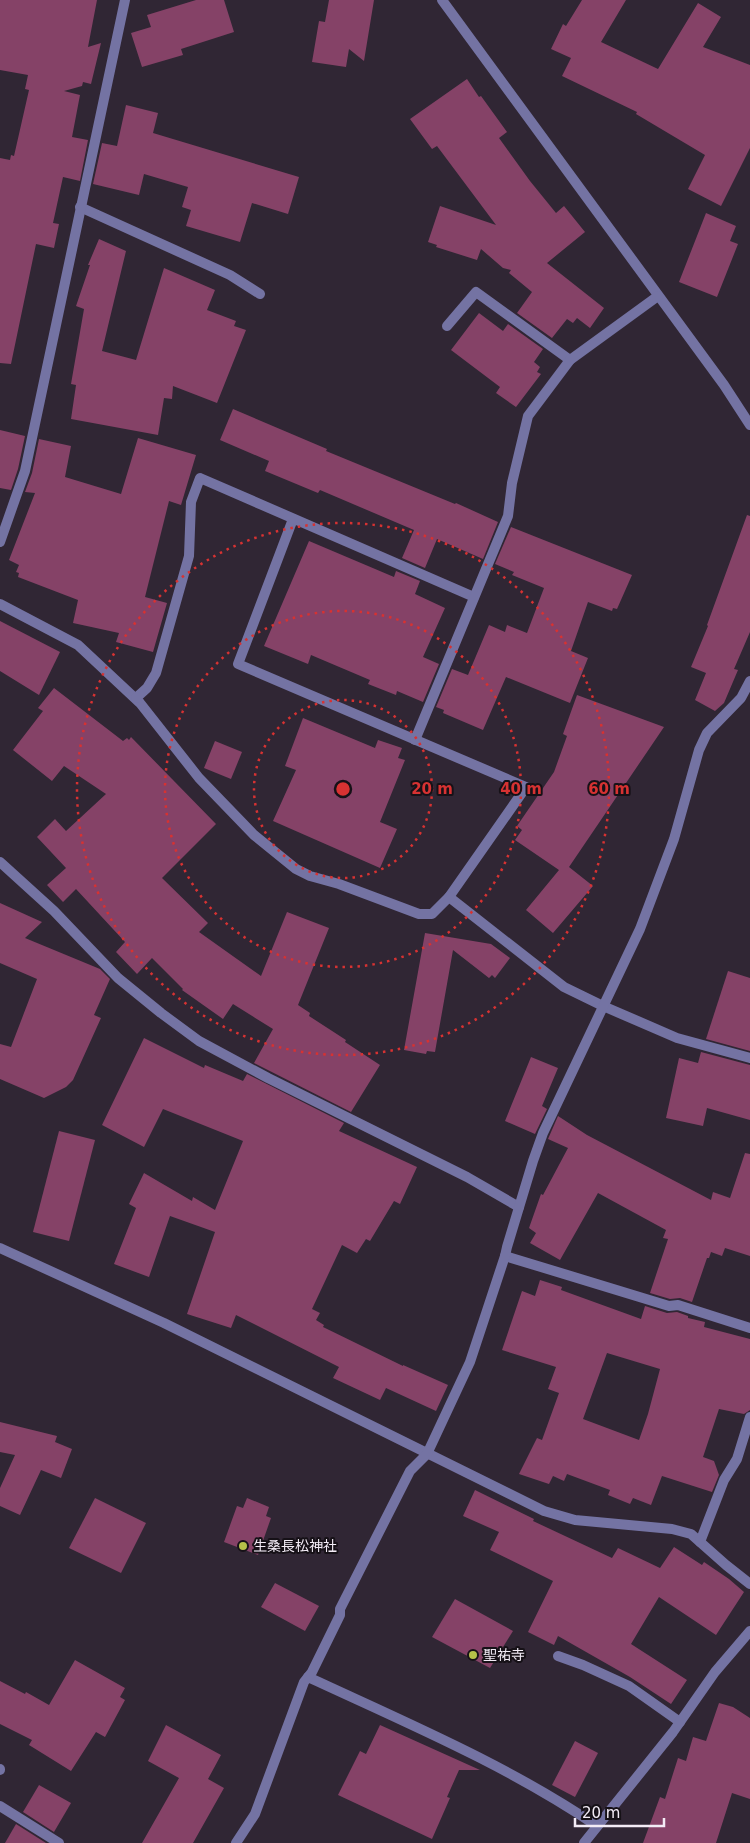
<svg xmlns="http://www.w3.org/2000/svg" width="750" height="1843" viewBox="0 0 750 1843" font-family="'DejaVu Sans','Noto Sans JP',sans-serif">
  <rect width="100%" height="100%" fill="#302634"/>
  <g fill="#854267" fill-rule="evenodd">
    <path d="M0 0H97L88 47 101 43 91 84 83 82 82 86 64 91 80 95 72 137 88 140 80 181 63 177 53 223 59 224 54 248 36 244 11 364 0 363V158L10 160 11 155 14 156 29 90 25 89 28 75 0 70Z"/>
    <path d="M196 0H224L234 32 181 49 183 55 142 67 131 33 151 27 147 15Z"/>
    <path d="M329 0H374L364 61 349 49 346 67 312 62 319 21 325 22Z"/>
    <path d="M582 0H626L601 42 658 69 698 3 721 17 703 47 750 65V148L721 206 688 189 705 155 636 114 637 112 562 76 571 58 551 49 563 24 566 26Z"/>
    <path d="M467 79 479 97 481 96 507 132 499 138 530 181 556 213 564 206 585 232 547 263 604 308 590 328 577 318 573 323 567 319 552 338 517 313 532 292 509 273 511 270 503 268 481 249 477 260 436 247 437 245 428 242 440 206 496 225 437 146 432 149 410 119Z"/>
    <path d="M126 105 158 113 153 133 299 177 288 214 252 203 240 242 186 226 191 210 182 207 188 187 144 174 139 195 93 184 102 143 117 146Z"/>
    <path d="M706 213 736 226 730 241 738 244 717 297 679 282Z"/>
    <path d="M99 239 126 251 102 351 136 360 164 268 215 290 207 310 236 321 234 326 246 330 217 403 173 386 172 399 164 398 158 435 71 419 76 385 71 384 84 309 76 306 90 265H88Z"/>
    <path d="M479 313 503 331 508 324 543 349 534 362 540 367 537 372 541 374 516 407 496 393 500 387 451 350Z"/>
    <path d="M233 409 327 449 326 451 455 504 456 503 498 522 483 559 437 539 425 568 402 558 414 530 320 490 318 493 265 471 269 461 220 440Z"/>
    <path d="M0 430 25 436 18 469 11 490 0 488Z"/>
    <path d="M138 438 196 455 181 505 169 501 145 597 167 603 153 652 116 642 119 633 73 623 78 600 18 577 19 573 16 572 19 565 9 560 35 493 25 492 32 473 39 439 71 446 65 477 121 494Z"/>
    <path d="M747 515 750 516V632L734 669 738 670 724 703 715 711 695 700 706 673 691 667 708 626 707 625Z"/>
    <path d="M511 527 632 575 617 609 613 608 612 611 588 602 571 651 588 658 570 703 506 677 483 730 443 713 444 710 436 707 452 669 468 675 489 625 505 632 507 625 527 633 544 588 512 575 514 572 495 564Z"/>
    <path d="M309 541 394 577 396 571 420 581 415 594 445 608 423 657 439 664 423 702 397 691 396 695 368 684 370 680 311 655 308 664 264 646Z"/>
    <path d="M0 621 60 652 39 695 0 671Z"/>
    <path d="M54 688 123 741 127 738 129 740 131 737 216 824 162 878 208 923 199 932 261 976 287 912 329 928 298 1005 310 1013 309 1016 346 1040 345 1042 380 1065 351 1112 254 1063 273 1029 233 1004 223 1019 182 990 183 989 152 958 137 974 116 952 125 942 76 889 63 902 47 885 66 868 37 837 55 819 66 831 106 794 64 766 52 781 13 750 43 711 38 708Z"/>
    <path d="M577 695 664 727 569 867 593 886 553 933 526 910 559 870 515 840 522 830 517 826 554 772 567 736 563 734Z"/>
    <path d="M303 718 375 748 378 740 402 748 398 758 405 760 380 822 397 829 380 868 273 821 296 770 285 766Z"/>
    <path d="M215 741 242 752 231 779 204 768Z"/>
    <path d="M0 903 42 922 25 938 100 969 110 979 94 1015 101 1018 73 1080 66 1087 44 1098 0 1079V1044L11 1047 37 979 0 963Z"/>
    <path d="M425 933 491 944 510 958 495 978 492 975 489 978 453 950 435 1052 427 1051 426 1054 404 1050Z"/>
    <path d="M728 971 750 978V1051L706 1039Z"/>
    <path d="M144 1038 204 1068 205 1065 243 1081 247 1074 344 1123 339 1131 417 1167 400 1204 394 1201 370 1241 366 1239 357 1253 342 1245 312 1309 320 1313 316 1320 324 1325 323 1327 403 1366V1365L448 1385 436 1411 386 1388 380 1400 333 1378 339 1367 236 1315 231 1328 187 1314 215 1232 170 1216 149 1277 114 1264 136 1208 129 1204 144 1173 192 1201 193 1197 215 1210 243 1141 163 1109 144 1147 102 1125Z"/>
    <path d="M701 1052 750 1065V1120L707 1108 703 1126 666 1118 679 1058 698 1063Z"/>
    <path d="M531 1057 558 1068 542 1106 547 1109 535 1134 505 1121Z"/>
    <path d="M558 1116 587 1135 711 1200 713 1192 730 1198 745 1153 750 1154V1256L725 1248 722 1256 711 1252 709 1258H707L692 1302 680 1298 670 1299 650 1293 668 1239 663 1238 666 1230 598 1193 560 1260 530 1243 536 1233 529 1228 541 1194 543 1195 568 1148 548 1139Z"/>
    <path d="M59 1131 95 1140 69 1241 33 1232Z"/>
    <path d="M540 1280 562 1287 561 1290 641 1319 645 1306 667 1313 677 1312 688 1316V1318L705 1322 704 1327 750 1339V1410L744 1414 719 1409 703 1457 714 1461 719 1475 712 1492 662 1476 651 1505 633 1498 630 1504 608 1495 610 1490 567 1474 564 1481 553 1476 549 1484 519 1474 537 1438 542 1440 559 1393 548 1389 556 1367 502 1350 522 1291 535 1296ZM607 1353 660 1369 648 1414 639 1440 583 1419Z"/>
    <path d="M0 1422 57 1436 55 1442 72 1449 61 1478 41 1470 20 1515 0 1506V1488L15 1455 0 1452Z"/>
    <path d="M475 1490 534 1519 533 1521 612 1558 618 1548 660 1568 674 1547 702 1565 704 1562 729 1579 744 1592 716 1635 659 1597 631 1644 687 1680 671 1704 630 1677 558 1636 554 1645 528 1632 553 1581 490 1550 499 1532 463 1516Z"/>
    <path d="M95 1498 146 1523 121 1573 69 1548Z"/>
    <path d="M247 1498 269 1507 266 1516 271 1518 258 1555 224 1542 237 1506 243 1508Z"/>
    <path d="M275 1583 319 1606 305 1631 261 1607Z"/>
    <path d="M455 1599 513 1631 490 1668 432 1637Z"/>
    <path d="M75 1660 125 1688 120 1697 125 1700 105 1737 96 1732 71 1771 29 1745 32 1740 0 1724V1681L25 1694 26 1692 49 1705Z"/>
    <path d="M719 1703 733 1707 750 1718V1799L732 1793 716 1843H643L660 1797 665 1799 678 1758 686 1761 693 1737 706 1741Z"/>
    <path d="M166 1725 221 1755 208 1779 224 1788 193 1843H142L179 1778 148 1761Z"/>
    <path d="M380 1725 480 1770H459L447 1797 450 1798 432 1839 338 1795 360 1751 366 1754Z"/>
    <path d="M575 1741 598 1753 575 1797 552 1785Z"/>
    <path d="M39 1785 71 1803 54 1832 23 1812Z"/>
    <path d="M16 1824 46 1843H5Z"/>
  </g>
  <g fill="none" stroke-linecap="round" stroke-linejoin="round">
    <g stroke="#7473a3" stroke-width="10">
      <path d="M558 1656 583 1665 629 1686 680 1722"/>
      <path d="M308 1677C407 1723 507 1765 597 1826"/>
    </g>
    <g stroke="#7473a3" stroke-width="10">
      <path d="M442 0 724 385 750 425"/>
      <path d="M80 207 230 275 260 294"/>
      <path d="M447 326 476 292 570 360"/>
      <path d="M293 519 238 664 526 787 449 897"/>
      <path d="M0 542 25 471 125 0"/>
      <path d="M0 604 78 645 140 703 199 778 254 835 296 869 310 876 339 884 419 914H432L449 897 564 987 603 1006 677 1038 750 1058"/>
      <path d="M136 698 147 688 156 673 189 556 191 502 200 478 474 597"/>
      <path d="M415 740 508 516 512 483 528 416 570 360 658 296"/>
      <path d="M0 862 54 911 118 978 161 1013 199 1041 268 1078 467 1177 519 1207"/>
      <path d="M0 1248 164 1323 544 1511 575 1520 672 1529 691 1534 726 1565 750 1584"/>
      <path d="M505 1256 669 1306 678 1305 750 1328"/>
      <path d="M700 1542 724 1480 737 1459 750 1417"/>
      <path d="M0 1769V1770"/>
      <path d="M0 1806 59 1843"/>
      <path d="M236 1843 255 1814 304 1682 312 1672 340 1615V1609L410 1471 427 1454 470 1362 505 1256 507 1247 533 1161 543 1133 640 929 674 839 699 750 707 733 741 698 750 681"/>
      <path d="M584 1843 673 1732 715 1672 750 1631"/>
    </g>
  </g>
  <g fill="none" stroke="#d73232" stroke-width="2.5" stroke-dasharray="2.5 5">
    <circle cx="343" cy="789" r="89"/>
    <circle cx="343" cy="789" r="178"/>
    <circle cx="343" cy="789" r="266"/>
  </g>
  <g fill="#b6c149" stroke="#161117" stroke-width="2">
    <circle cx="243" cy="1546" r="5"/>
    <circle cx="473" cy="1655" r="5"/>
  </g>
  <g text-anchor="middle" stroke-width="4" stroke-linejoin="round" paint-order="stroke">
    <g font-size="14" fill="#f3ecf6" stroke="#161117" text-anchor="start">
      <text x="253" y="1551">生桑長松神社</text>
      <text x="483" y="1660">聖祐寺</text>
    </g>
  </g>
  <circle cx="343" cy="789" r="8" fill="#d73232" stroke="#161117" stroke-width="2.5"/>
  <g font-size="15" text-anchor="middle" font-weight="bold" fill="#d73232" stroke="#161117" stroke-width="4" stroke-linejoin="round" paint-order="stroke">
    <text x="432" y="794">20 m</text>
    <text x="521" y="794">40 m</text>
    <text x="609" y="794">60 m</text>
  </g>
  <path d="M575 1818v8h89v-8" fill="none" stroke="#f3ecf6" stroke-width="2.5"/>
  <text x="582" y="1818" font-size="15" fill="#f3ecf6" stroke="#161117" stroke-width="4" paint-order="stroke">20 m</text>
</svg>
